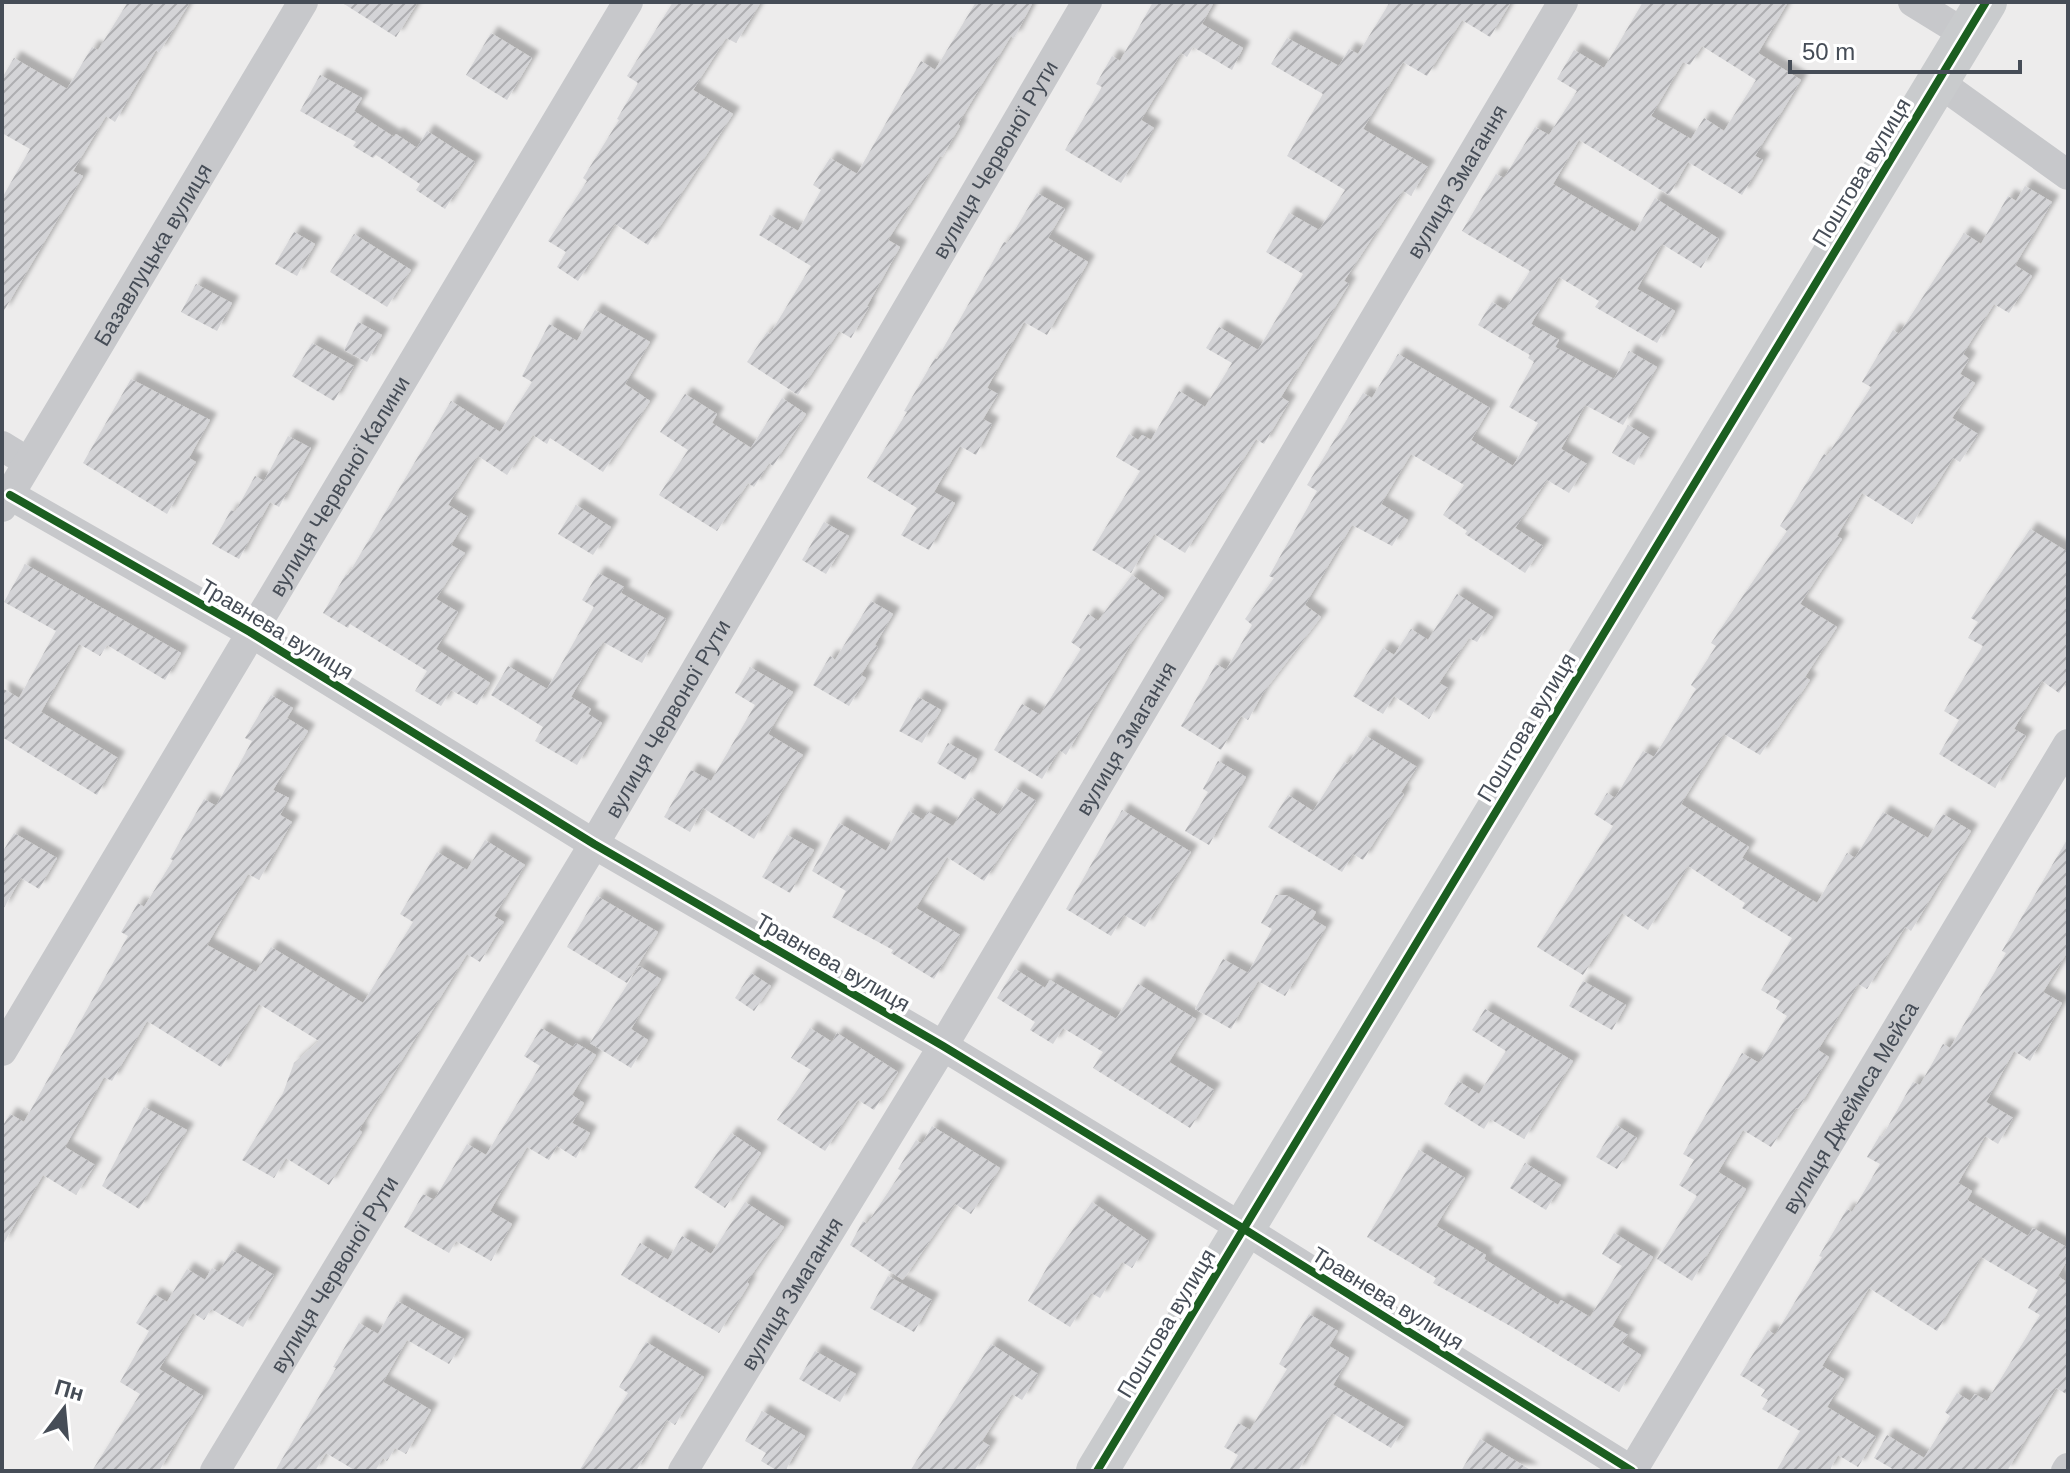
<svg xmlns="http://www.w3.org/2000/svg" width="2070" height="1473" viewBox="0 0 2070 1473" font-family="Arial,sans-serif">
  <defs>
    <pattern id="building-hatch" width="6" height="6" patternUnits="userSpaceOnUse" patternTransform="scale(2)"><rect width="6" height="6" fill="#d4d4d7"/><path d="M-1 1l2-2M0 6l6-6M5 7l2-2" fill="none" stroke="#aeaeb1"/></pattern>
    <filter id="shadow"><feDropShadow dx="7" dy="-7" stdDeviation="2" flood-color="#0004"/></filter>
  </defs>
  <rect width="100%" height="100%" fill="#edecec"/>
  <g fill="url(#building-hatch)" fill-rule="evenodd" filter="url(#shadow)">
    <path d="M128 2H190L159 53 156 50 115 122 106 116 73 171 83 176 2 314V198L30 149 2 133V78L14 58 67 89 92 47 98 50Z"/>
    <path d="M341 2H418L396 37Z"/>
    <path d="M673 2H761L736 43 726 38 693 90 733 114 648 245 615 224 578 281 557 267 566 252 548 241 587 181 583 178 619 120 617 119 638 83 627 76Z"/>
    <path d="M976 2H1033L1014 38 1011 36 958 124 960 126 942 157 940 156 888 240 900 247 867 306 869 307 851 338 839 331 798 395 747 362 767 332 770 334 811 266 759 235 770 215 798 231 821 190 813 185 830 158 857 174 921 61 935 70Z"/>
    <path d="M1153 2H1214L1202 24 1243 48 1232 70 1193 47 1187 57 1181 53 1141 120 1154 128 1121 183 1065 150 1102 87 1096 84 1112 56 1120 61Z"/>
    <path d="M1390 2H1511L1490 37 1462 20 1427 76 1403 62 1363 129 1428 167 1411 196 1403 191 1344 281 1349 284 1281 397 1289 402 1264 444 1256 439 1185 553 1154 534 1131 573 1092 550 1140 471 1116 457 1129 434 1138 440 1142 435 1151 440 1179 391 1205 407 1232 363 1206 348 1219 327 1258 350 1303 274 1266 252 1289 213 1319 230 1345 190 1287 156 1323 94 1271 64 1287 38 1339 66 1349 49 1358 54Z"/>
    <path d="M1643 2H1788L1758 53 1801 80 1755 156 1763 160 1742 195 1688 162 1669 195 1579 140 1553 184 1635 232 1655 198 1719 239 1701 268 1662 244 1637 289 1675 311 1657 343 1595 307 1599 301 1559 277 1531 324 1559 340 1555 347 1614 379 1629 351 1657 367 1623 425 1585 405 1561 449 1587 464 1569 493 1547 480 1515 528 1543 546 1525 573 1465 534 1467 531 1443 515 1464 485 1411 454 1381 504 1408 520 1392 546 1352 525 1305 605 1321 617 1263 693 1248 720 1241 716 1221 750 1181 726 1216 664 1226 670 1252 625 1245 619 1274 578 1269 576 1317 491 1307 485 1363 393 1372 398 1398 354 1490 408 1471 440 1513 466 1538 423 1509 407 1534 362 1528 358 1530 355 1478 325 1492 302 1505 310 1530 271 1462 231 1496 174 1504 178 1535 127 1549 135 1577 91 1557 79 1574 50 1604 68ZM1702 46 1756 80 1724 131 1704 118 1691 139 1651 116 1683 62 1690 65Z"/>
    <path d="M491 33 532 58 507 100 466 75Z"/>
    <path d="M320 75 362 98 354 111 394 137 396 134 417 148 427 131 475 162 445 209 416 190 420 184 376 155 373 158 353 146 356 142 300 111Z"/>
    <path d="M2025 186 2052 202 2015 265 2032 276 2009 313 1994 304 1963 354 1969 359 1960 374 1975 383 1952 418 1978 434 1960 462 1953 458 1912 524 1862 493 1837 536 1842 539 1800 604 1837 627 1805 677 1810 680 1760 755 1724 734 1681 804 1749 847 1742 858 1817 903 1847 853 1855 858 1883 812 1928 838 1943 814 1971 831 1911 931 1905 927 1867 989 1858 984 1818 1050 1829 1057 1798 1109 1796 1108 1771 1147 1743 1130 1718 1172 1746 1189 1692 1281 1657 1259 1697 1196 1679 1185 1694 1160 1683 1154 1742 1053 1759 1063 1787 1016 1776 1009 1780 1001 1761 990 1792 938 1742 908 1745 903 1688 866 1648 930 1622 913 1583 975 1537 947 1613 826 1594 814 1607 793 1615 798 1643 751 1654 757 1696 689 1691 685 1716 646 1711 643 1787 531 1780 526 1824 454 1827 456 1871 387 1862 382 1893 330 1899 334 1964 233 1981 244 2008 196 2016 201Z"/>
    <path d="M1037 193 1065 209 1048 238 1088 262 1047 335 1024 322 987 388 998 394 983 419 992 424 976 455 960 446 934 492 955 503 929 550 901 535 917 508 867 478 907 412 904 411 935 358 937 359 1004 242 1007 243Z"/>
    <path d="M294 232 315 244 297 276 275 264Z"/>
    <path d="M354 234 411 270 387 307 330 272Z"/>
    <path d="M196 284 232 303 217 331 181 312Z"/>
    <path d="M595 310 650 342 625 384 650 401 603 472 550 438 547 444 533 435 507 475 478 456 448 505 468 517 451 545 465 553 436 599 458 612 436 649 490 683 477 705 451 690 441 706 415 691 427 671 350 624 348 628 323 613 346 574 348 575 451 401 500 432 532 382 522 376 549 324 577 341Z"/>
    <path d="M358 322 382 335 367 362 344 350Z"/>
    <path d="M312 343 354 366 334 401 292 376Z"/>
    <path d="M131 379 210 420 189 458 196 462 167 514 83 463Z"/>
    <path d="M685 394 717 414 712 423 751 448 782 398 806 414 773 466 769 463 754 487 748 483 717 531 659 495 688 450 660 432Z"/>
    <path d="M1628 425 1650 438 1634 465 1612 453Z"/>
    <path d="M288 436 311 448 279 507 270 502 239 559 212 544 231 510 235 512 255 476 264 481Z"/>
    <path d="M576 505 611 527 593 555 558 534Z"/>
    <path d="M824 522 849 536 826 574 802 560Z"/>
    <path d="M2030 529 2068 552V679L2059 693 2042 681 2014 729 2026 736 1995 788 1939 754 1959 720 1944 711 1983 646 1968 638 1978 622 1971 618Z"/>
    <path d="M25 564 181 653 165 680 107 645 100 656 79 644 41 712 118 758 97 795 2 737V688L19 698 56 631 4 602Z"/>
    <path d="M598 573 624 587 621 593 666 619 642 663 603 642 571 697 591 709 588 714 602 723 577 765 535 741 543 727 491 695 508 666 547 689 594 607 582 600Z"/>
    <path d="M1132 575 1164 598 1132 642 1066 755 1059 750 1042 779 994 750 1022 704 1040 715 1081 649 1071 642 1088 614 1098 621Z"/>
    <path d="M1457 594 1493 617 1477 642 1469 638 1439 683 1448 688 1429 719 1394 696 1383 714 1353 696 1383 648 1394 655 1411 629 1428 640Z"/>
    <path d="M871 601 893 614 875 645 878 647 861 675 866 678 849 706 813 685 830 656 835 660Z"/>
    <path d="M750 667 793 692 768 734 803 755 754 839 703 808 690 832 664 817 691 770 711 781 755 705 735 693Z"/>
    <path d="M271 695 293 708 287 718 308 731 273 790 289 798 280 815 292 822 259 880 248 874 207 945 256 972 271 947 363 1003 413 922 400 914 437 852 467 870 485 840 525 865 494 916 504 922 480 962 467 954 359 1130 362 1132 329 1185 286 1158 274 1178 242 1160 283 1093 294 1063 319 1041 259 1004 221 1067 147 1021 112 1081 104 1077 65 1147 95 1165 76 1195 43 1175 2 1246V1127L10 1114 24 1122 128 936 121 932 138 903 144 907 173 860 170 859 204 799 216 806 252 741 245 738Z"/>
    <path d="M918 697 941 710 922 743 899 731Z"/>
    <path d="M1366 736 1417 767 1401 792 1404 794 1363 860 1353 854 1342 872 1268 827 1288 795 1313 811 1344 762 1348 764Z"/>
    <path d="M948 743 977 759 965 780 937 763Z"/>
    <path d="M1218 761 1246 777 1209 845 1185 831 1208 792 1203 789Z"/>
    <path d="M1015 788 1036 801 984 881 947 857 916 908 960 935 934 979 891 953 893 950 832 917 846 891 812 871 839 823 886 851 909 811 923 820 928 812 953 826 971 797 998 815Z"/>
    <path d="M1122 810 1191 852 1145 927 1124 915 1111 936 1066 909Z"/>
    <path d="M14 833 57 858 39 889 21 878 2 911V853Z"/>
    <path d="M787 835 814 850 790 893 762 877Z"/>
    <path d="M2068 838V951L2043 992 2062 1003 2030 1061 2014 1051 1986 1102 2013 1118 1998 1144 1985 1136 1958 1183 1972 1191 1967 1200 2028 1236 2033 1228 2068 1248V1259L2058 1276 2068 1283V1395L2056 1388 2007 1471H1896L1874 1458 1887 1435 1924 1458 1950 1416 1945 1412 1957 1393 1970 1401 1975 1394 1987 1401 2040 1315 2028 1308 2038 1290 1981 1257 1937 1331 1869 1288 1822 1366 1844 1379 1827 1407 1876 1437 1858 1467 1838 1455 1829 1471H1776L1800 1431 1762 1409 1768 1400 1761 1396 1765 1390 1740 1375 1768 1330 1775 1335 1822 1257 1819 1256 1847 1209 1852 1212 1880 1164 1867 1157 1880 1135 1882 1137 1913 1082 1920 1085 1943 1044 1950 1048 2006 953 2002 951Z"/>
    <path d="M1276 895H1286L1316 912 1312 919 1326 927 1285 996 1258 981 1231 1029 1195 1009 1223 959 1248 973 1272 929 1261 923Z"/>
    <path d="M597 896 658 932 627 983 567 947Z"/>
    <path d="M639 966 661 979 631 1029 648 1040 631 1068 590 1043Z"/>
    <path d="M1015 969 1045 988 1050 980 1116 1019 1138 984 1196 1019 1169 1062 1214 1090 1190 1128 1093 1068 1103 1052 1063 1028 1053 1044 1030 1030 1035 1022 997 998Z"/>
    <path d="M751 973 771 986 754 1011 735 998Z"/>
    <path d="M1583 981 1626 1005 1612 1030 1569 1006Z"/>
    <path d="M1485 1009 1573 1061 1524 1139 1490 1119 1484 1129 1444 1104 1458 1081 1479 1094 1506 1051 1472 1030Z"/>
    <path d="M541 1028 573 1047 576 1043 596 1055 572 1095 584 1103 572 1123 590 1133 576 1158 557 1146 549 1160 527 1147 490 1211 512 1224 491 1261 456 1241 449 1253 404 1227 423 1194 434 1200 467 1144 486 1155 540 1066 524 1056Z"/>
    <path d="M810 1028 832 1042 837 1033 898 1072 874 1110 858 1100 825 1151 777 1120 811 1070 791 1058Z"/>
    <path d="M144 1107 187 1130 139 1209 102 1186Z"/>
    <path d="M1616 1125 1637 1138 1617 1169 1596 1157Z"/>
    <path d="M932 1126 1000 1168 971 1214 955 1204 903 1280 850 1245 863 1221 867 1224 902 1171 898 1169 916 1140 922 1144Z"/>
    <path d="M731 1133 761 1153 725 1208 694 1187Z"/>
    <path d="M1419 1150 1465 1178 1436 1226 1486 1255 1484 1259 1558 1305 1561 1300 1590 1317 1622 1266 1602 1254 1614 1233 1653 1257 1612 1326 1628 1335 1622 1343 1641 1355 1619 1392 1512 1327 1433 1283 1436 1278 1367 1237Z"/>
    <path d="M1525 1163 1561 1185 1546 1210 1510 1188Z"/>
    <path d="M745 1202 784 1227 747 1282 749 1284 719 1333 621 1275 640 1243 668 1260 682 1236 711 1254Z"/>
    <path d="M1092 1202 1149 1241 1132 1268 1122 1262 1100 1298 1091 1293 1070 1327 1028 1301 1049 1264Z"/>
    <path d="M232 1250 274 1275 243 1327 211 1309 204 1320 193 1313 159 1369 203 1396 159 1471H92L140 1394 120 1382 149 1331 136 1323 154 1294 167 1302 187 1269 205 1280 212 1268 219 1272Z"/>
    <path d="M888 1276 932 1300 914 1332 870 1308Z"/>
    <path d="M397 1301 464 1339 449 1364 407 1340 383 1382 431 1410 406 1454 395 1448 387 1461 383 1458 375 1471H356L326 1453 315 1471H275L336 1368 333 1367 359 1323 378 1334Z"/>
    <path d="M1309 1314 1338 1331 1329 1346 1349 1358 1333 1385 1404 1427 1391 1448 1332 1413 1298 1471H1229L1238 1455 1224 1447 1238 1423 1250 1430 1287 1369 1279 1364Z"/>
    <path d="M646 1342 704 1377 675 1425 667 1420 636 1471H579L628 1393 619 1387Z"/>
    <path d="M991 1344 1038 1374 1022 1400 1012 1394 982 1441 990 1446 974 1471H910Z"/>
    <path d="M815 1351 856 1374 840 1402 799 1379Z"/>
    <path d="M762 1411 805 1436 785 1471H778L761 1461 766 1453 745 1441Z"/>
    <path d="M1480 1439 1532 1471H1461Z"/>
  </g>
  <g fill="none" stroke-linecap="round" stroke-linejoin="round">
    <g stroke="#c7c8cb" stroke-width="30">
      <path d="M1913 2 1965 34"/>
      <path d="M1937 81 2068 175"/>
      <path d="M2 446 28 462"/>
      <path d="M10 495 250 632 594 844 943 1046 1244 1229 1632 1471"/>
      <path id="s1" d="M2 507 303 2"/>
      <path id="s2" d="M2 1051 628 2"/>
      <path id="s3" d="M215 1471 594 844 1087 2"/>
      <path id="s4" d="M683 1471 943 1046 1563 2"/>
      <path id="s5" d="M1632 1471 2068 744"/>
      <path d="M2066 1471 2068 1468"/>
    </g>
    <path stroke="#c9cbcd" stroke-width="42" d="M1097 1471 1986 2"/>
    <g stroke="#fff" stroke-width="13">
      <g id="cycleway">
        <path d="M10 495 250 632 594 844 943 1046 1244 1229 1632 1471"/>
        <path d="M1097 1471 1986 2"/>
      </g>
    </g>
    <use href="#cycleway" stroke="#1b5e20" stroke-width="8"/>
  </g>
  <g text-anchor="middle" stroke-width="7" stroke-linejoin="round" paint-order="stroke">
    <g font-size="22" fill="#464d57" stroke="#fff">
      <text dy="8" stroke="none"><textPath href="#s3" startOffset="1526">вулиця Червоної Рути</textPath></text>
      <text transform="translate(1861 172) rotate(-59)" y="8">Поштова вулиця</text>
      <text dy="8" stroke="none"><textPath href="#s4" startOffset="1504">вулиця Змагання</textPath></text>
      <text dy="8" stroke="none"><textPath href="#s1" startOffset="294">Базавлуцька вулиця</textPath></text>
      <text dy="8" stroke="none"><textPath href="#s2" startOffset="658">вулиця Червоної Калини</textPath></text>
      <text transform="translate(277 629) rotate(31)" y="8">Травнева вулиця</text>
      <text dy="8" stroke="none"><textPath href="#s3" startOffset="878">вулиця Червоної Рути</textPath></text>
      <text transform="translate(1526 727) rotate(-59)" y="8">Поштова вулиця</text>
      <text dy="8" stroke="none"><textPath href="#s4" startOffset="856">вулиця Змагання</textPath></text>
      <text transform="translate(833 962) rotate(30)" y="8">Травнева вулиця</text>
      <text dy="8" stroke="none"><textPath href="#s5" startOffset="424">вулиця Джеймса Мейса</textPath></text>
      <text dy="8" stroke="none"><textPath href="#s3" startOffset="230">вулиця Червоної Рути</textPath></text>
      <text dy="8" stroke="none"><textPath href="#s4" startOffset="208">вулиця Змагання</textPath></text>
      <text transform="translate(1388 1298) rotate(32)" y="8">Травнева вулиця</text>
      <text transform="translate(1166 1323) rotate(-59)" y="8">Поштова вулиця</text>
    </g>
  </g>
  <rect width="2070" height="1473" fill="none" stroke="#464d57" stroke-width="8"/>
  <g transform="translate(64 1409) rotate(16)" stroke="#ffffff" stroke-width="6" paint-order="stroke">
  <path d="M0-6L14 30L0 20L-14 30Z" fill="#464d57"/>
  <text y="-12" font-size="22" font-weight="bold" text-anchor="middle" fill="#464d57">Пн</text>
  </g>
  <path d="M1790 60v12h230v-12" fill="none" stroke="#464d57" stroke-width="4"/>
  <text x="1802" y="60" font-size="24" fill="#464d57" stroke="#ffffff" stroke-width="6" paint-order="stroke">50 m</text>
</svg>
